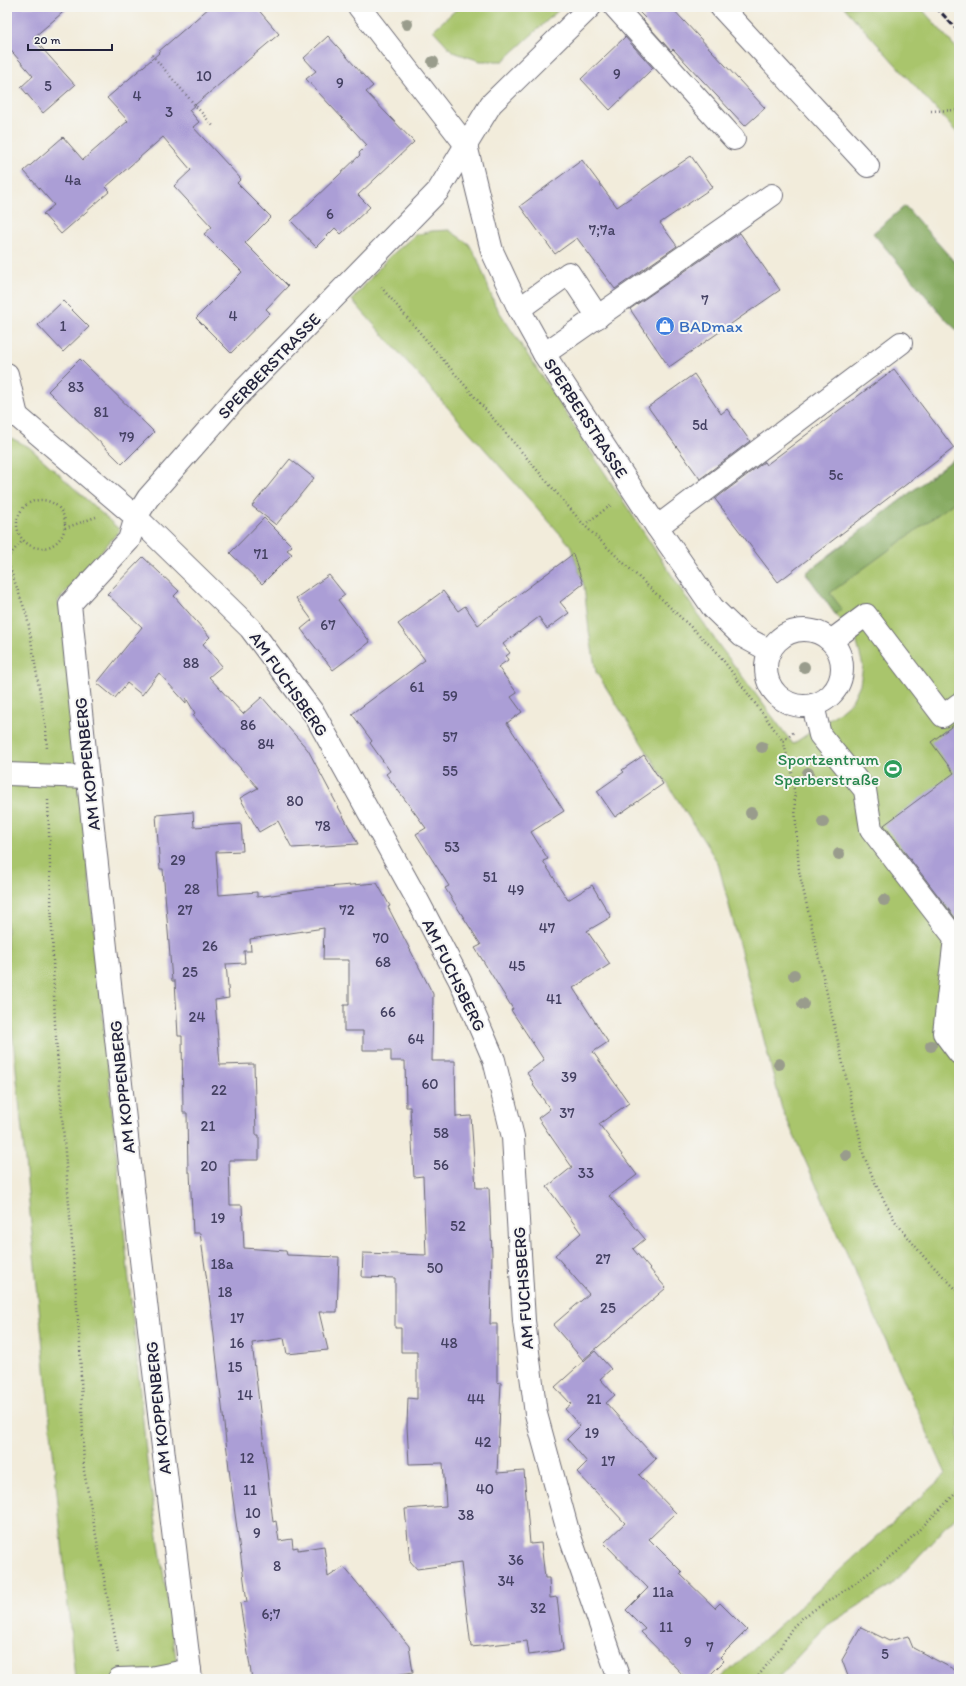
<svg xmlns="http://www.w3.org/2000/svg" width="966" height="1686" viewBox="0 0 966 1686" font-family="Itim,sans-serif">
  <rect width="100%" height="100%" fill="#f6f6f2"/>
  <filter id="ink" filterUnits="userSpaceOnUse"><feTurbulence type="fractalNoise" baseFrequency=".025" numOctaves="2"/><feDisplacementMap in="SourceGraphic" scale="8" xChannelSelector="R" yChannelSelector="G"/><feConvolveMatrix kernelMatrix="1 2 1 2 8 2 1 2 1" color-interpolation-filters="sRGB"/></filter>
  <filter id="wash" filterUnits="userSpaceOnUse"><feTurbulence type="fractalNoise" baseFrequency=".012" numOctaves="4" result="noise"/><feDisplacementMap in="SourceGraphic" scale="16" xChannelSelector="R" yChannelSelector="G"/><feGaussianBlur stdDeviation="0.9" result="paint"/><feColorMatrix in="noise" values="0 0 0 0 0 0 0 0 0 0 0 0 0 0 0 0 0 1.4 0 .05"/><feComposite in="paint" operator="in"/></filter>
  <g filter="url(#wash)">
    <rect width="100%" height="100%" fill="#f2ecdb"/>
    <g fill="#a9c56c" stroke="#667454">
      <path d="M459 7H562L503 61H480L453 52 433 30Z"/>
      <path d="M844 7H920L959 51V134H958Z"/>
      <path d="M449 230 469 244 478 260 495 305 686 597 718 644 793 744 838 713 852 701 860 684 863 666 856 639 835 614 806 573 959 455V1513L892 1585 826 1626 777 1679H720L946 1474 782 1109 718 863 596 672 589 631 584 586 570 545 352 300 387 259 415 235 432 231Z"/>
      <path d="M7 436 29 447 120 530 58 601 64 624 147 1462 179 1679H75L7 976Z"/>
    </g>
    <g fill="#86aa60" stroke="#54664e">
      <path d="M905 206 959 267V332L946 320 873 233Z"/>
      <path d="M959 455V499L830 593 842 609 835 614 806 573Z"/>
    </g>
    <g id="blocks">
      <g fill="#ab9ed6">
        <path d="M7 7H69L33 38 75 85 43 113 21 87 33 76 7 46Z"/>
        <path d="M210 7H256L279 34 189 110 199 122 193 127 241 179 237 183 271 217 245 243 288 286 266 309 270 313 231 353 196 318 242 272 204 234 212 227 174 186 191 170 163 137 106 187 110 191 61 234 43 214 54 205 24 171 63 137 83 160 128 121 107 98 159 53 158 52Z"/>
        <path d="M634 7H671L765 108 745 126 673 49 671 51 643 20 645 18Z"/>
        <path d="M328 36 373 86 366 92 414 142 358 195 370 207 341 234 335 228 316 247 291 221 360 155 359 153 367 145 306 79 316 71 304 58Z"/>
        <path d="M625 37 653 68 610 110 581 79Z"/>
        <path d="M691 156 713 187 660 223 677 246 615 289 577 238 555 254 520 206 582 160 617 207Z"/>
        <path d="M740 233 780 290 669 367 630 309Z"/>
        <path d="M63 301 89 327 63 352 38 325Z"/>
        <path d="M80 359 154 432 122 464 48 391Z"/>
        <path d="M894 369 954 448 778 582 715 499 764 462 766 465Z"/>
        <path d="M694 374 721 414 727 409 750 441 700 479 648 407Z"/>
        <path d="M290 459 314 478 276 525 252 506Z"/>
        <path d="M264 518 292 546 287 550 292 554 262 584 230 553Z"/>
        <path d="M573 554 583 584 560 602 569 613 547 629 539 617 503 644 510 653 506 656 508 660 498 667 517 693 511 697 522 712 507 723 564 811 531 832 548 859 543 861 568 900 592 885 611 917 587 931 610 964 573 988 608 1042 593 1052 629 1103 599 1124 637 1175 609 1196 645 1239 633 1249 666 1288 583 1360 553 1325 589 1294 555 1255 581 1233 547 1187 572 1167 538 1118 550 1109 533 1085 534 1084 527 1073 544 1060 511 1010 513 1009 475 948 481 945 445 888 449 886 416 834 426 828 386 774 390 771 370 743 372 741 352 714 425 660 398 624 443 591 458 611 465 606 478 625Z"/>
        <path d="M143 557 179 591 174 596 210 637 203 644 222 666 209 677 243 714 262 697 308 750 358 844 292 848 278 821 259 832 240 798 258 788 193 715 195 713 186 698V703L159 673 142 695 127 683 115 698 97 683 142 627 107 594Z"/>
        <path d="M329 575 345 595 338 600 370 642 333 670 301 629 312 620 296 598Z"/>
        <path d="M959 721V923L884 825 954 773 931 742Z"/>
        <path d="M644 755 663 784 615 817 597 791 624 772 622 770Z"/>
        <path d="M193 812 194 827 241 824 243 851 216 852 219 895 257 892V897L315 889 314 888 377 883 390 906 388 907 433 994 432 1061H455L456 1117 471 1116 476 1188H489L492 1254 490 1324H497V1382L501 1383 497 1473 524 1471 530 1544 541 1543 545 1578H549L550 1598 557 1597 563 1650 529 1655 527 1641 471 1647 461 1563 417 1569 410 1561 405 1509 446 1506 443 1463 409 1464 407 1426 408 1398 417 1399V1352H401V1328H395V1278L362 1277 363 1253 426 1255 423 1176 414 1177 410 1107H406L405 1061H391V1050H363V1031H344V1005H349V960H323L324 928 250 939 251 951H244L245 963 226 964 229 998 215 1000 220 1065 254 1064 256 1135H259V1160H229L230 1205H242L244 1248 286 1251 287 1255 339 1257 337 1312H319L328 1350 287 1354 284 1338 252 1343 273 1522 276 1521 279 1541 292 1539 293 1548 298 1547V1550L324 1546 328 1577 344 1567 409 1646 413 1672 371 1679H252L240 1603 247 1602 230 1477 211 1309 200 1233H193L190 1172H188L187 1113H183L182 1036H178L175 981H172L163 869H160L156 815Z"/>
        <path d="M595 1351 611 1369 600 1379 615 1395 606 1403 656 1459 639 1475 676 1513 649 1539 682 1572 680 1574 715 1608 720 1603 747 1630 720 1657 724 1661 706 1679H687L641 1632 645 1629 626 1610 648 1588 604 1543 625 1523 577 1472 587 1462 567 1439 580 1426 565 1409 571 1404 555 1387Z"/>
        <path d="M861 1627 889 1641 908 1636 913 1648 959 1672V1679H849L842 1660Z"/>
      </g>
    </g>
  </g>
  <g filter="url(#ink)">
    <use href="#blocks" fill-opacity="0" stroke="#6b6973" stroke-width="1"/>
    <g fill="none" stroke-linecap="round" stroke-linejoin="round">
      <g stroke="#6b6973" stroke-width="24">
        <g id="minor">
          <path d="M359 7 466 145 492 251 519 309 544 354 657 527 713 608 742 636 770 651"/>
          <path d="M615 7 734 139"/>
          <path d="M721 7 868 166"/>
          <path d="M519 309 569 273 598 317"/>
          <path d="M544 354 772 195"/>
          <path d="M7 374 17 416"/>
          <path d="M7 416H17L136 517 250 628 315 715 418 901 460 981 494 1060 513 1137 524 1321 536 1414 568 1531 619 1679"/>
          <path d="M657 527 901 343"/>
          <circle cx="804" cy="668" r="38"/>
          <path d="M831 641 866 615 943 716 959 704"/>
          <path d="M813 705 820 735 865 790 871 829 955 938 944 1033 959 1053"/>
          <path d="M7 774 88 777"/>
          <path d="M119 1679 150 1678 190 1670"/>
          <path d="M191 1679C147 1321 106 963 70 604L129 540 136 517 148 498 239 395 438 191 491 104 590 7"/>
        </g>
      </g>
      <g stroke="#6b6973" stroke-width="2.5" stroke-dasharray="1 3" stroke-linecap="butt">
        <path d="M152 55 213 126"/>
        <path d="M931 111 959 110"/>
        <path d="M381 287 584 525 717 652 783 741 793 776 799 871 864 1156 877 1187 895 1221 924 1257 959 1292"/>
        <circle cx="41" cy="524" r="24"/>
        <path d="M584 525 611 505"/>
        <path d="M65 528 96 517"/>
        <path d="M7 558 23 540"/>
        <path d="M7 560 27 616 46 729 47 749"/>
        <path d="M783 741 794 732"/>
        <path d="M48 800 55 1024 80 1345 84 1471 118 1653"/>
        <path d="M756 1679 780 1648 792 1628 803 1617 850 1587 897 1552 959 1490"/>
      </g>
      <use href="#minor" stroke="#fff" stroke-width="22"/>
      <path stroke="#22223b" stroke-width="3" stroke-dasharray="6 3" stroke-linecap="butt" d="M936 7 959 32"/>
    </g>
    <g fill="#999c8c">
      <circle cx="407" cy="24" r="6"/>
      <circle cx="433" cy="62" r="6"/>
      <circle cx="804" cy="667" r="6"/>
      <circle cx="762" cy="747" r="6"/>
      <circle cx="808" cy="773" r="6"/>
      <circle cx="751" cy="813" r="6"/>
      <circle cx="823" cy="822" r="6"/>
      <circle cx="839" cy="854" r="6"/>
      <circle cx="884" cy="900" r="6"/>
      <circle cx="794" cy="975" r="6"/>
      <circle cx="803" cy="1004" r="6"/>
      <circle cx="931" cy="1046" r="6"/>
      <circle cx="779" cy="1064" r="6"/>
      <circle cx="846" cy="1155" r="6"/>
    </g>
  </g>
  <defs>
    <g id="shop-disc" transform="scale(1)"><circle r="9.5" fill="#3f7fe0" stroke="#f6f6f2"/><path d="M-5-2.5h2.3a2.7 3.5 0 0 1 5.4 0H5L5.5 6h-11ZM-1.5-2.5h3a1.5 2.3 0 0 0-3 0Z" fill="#fff"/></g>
    <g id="stadium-disc" transform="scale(1)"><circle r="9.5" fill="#2e9e5b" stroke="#f6f6f2"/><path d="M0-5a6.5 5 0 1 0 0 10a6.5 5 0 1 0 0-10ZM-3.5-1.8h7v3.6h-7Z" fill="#fff"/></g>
  </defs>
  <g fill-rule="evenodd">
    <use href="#shop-disc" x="665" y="326"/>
    <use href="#stadium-disc" x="893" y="769"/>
  </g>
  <g text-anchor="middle" stroke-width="4" stroke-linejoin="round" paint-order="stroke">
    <g font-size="15" fill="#444162">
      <text x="617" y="79">9</text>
      <text x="204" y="81">10</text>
      <text x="340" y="88">9</text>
      <text x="48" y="91">5</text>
      <text x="137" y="101">4</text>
      <text x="169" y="117">3</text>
      <text x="73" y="185">4a</text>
      <text x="330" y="219">6</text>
      <text x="602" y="235">7;7a</text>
      <text x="705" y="305">7</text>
      <text x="233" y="321">4</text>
      <text x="63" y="331">1</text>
      <text x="76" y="392">83</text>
      <text x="101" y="417">81</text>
      <text x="700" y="430">5d</text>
      <text x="127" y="442">79</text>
      <text x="836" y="480">5c</text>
      <text x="261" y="559">71</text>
      <text x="328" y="630">67</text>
      <text x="191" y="668">88</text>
      <text x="417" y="692">61</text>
      <text x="450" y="701">59</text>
      <text x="248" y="730">86</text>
      <text x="450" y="742">57</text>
      <text x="266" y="749">84</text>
      <text x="450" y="776">55</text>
      <text x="295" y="806">80</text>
      <text x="323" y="831">78</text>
      <text x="452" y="852">53</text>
      <text x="178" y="865">29</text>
      <text x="490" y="882">51</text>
      <text x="192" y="894">28</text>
      <text x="516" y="895">49</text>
      <text x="185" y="915">27</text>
      <text x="347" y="915">72</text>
      <text x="547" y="933">47</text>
      <text x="381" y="943">70</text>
      <text x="210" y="951">26</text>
      <text x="383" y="967">68</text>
      <text x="517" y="971">45</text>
      <text x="190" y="977">25</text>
      <text x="554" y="1004">41</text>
      <text x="388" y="1017">66</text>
      <text x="197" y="1022">24</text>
      <text x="416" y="1044">64</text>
      <text x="569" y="1082">39</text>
      <text x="430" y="1089">60</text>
      <text x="219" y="1095">22</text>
      <text x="567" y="1118">37</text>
      <text x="208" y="1131">21</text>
      <text x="441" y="1138">58</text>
      <text x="441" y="1170">56</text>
      <text x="209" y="1171">20</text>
      <text x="586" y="1178">33</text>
      <text x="218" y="1223">19</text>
      <text x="458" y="1231">52</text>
      <text x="603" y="1264">27</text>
      <text x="222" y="1269">18a</text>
      <text x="435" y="1273">50</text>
      <text x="225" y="1297">18</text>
      <text x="608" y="1313">25</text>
      <text x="237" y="1323">17</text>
      <text x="237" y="1348">16</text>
      <text x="449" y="1348">48</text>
      <text x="235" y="1372">15</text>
      <text x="245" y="1400">14</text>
      <text x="476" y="1404">44</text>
      <text x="594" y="1404">21</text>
      <text x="592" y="1438">19</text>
      <text x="483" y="1447">42</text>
      <text x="247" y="1463">12</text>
      <text x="608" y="1466">17</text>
      <text x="485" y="1494">40</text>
      <text x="250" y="1495">11</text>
      <text x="253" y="1518">10</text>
      <text x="466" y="1520">38</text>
      <text x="257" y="1538">9</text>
      <text x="516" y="1565">36</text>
      <text x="277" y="1571">8</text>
      <text x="506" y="1586">34</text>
      <text x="663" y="1597">11a</text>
      <text x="538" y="1613">32</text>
      <text x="271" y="1619">6;7</text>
      <text x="666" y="1632">11</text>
      <text x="688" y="1647">9</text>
      <text x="710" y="1652">7</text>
      <text x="885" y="1659">5</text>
    </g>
    <g font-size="17" fill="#366cbe" stroke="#f6f6f2" text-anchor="start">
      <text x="679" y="332">BADmax</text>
    </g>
    <g font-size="17" fill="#22223b" stroke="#f6f6f2">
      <text transform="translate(269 366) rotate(-46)" y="6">SPERBERSTRASSE</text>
      <text transform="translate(586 418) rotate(57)" y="6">SPERBERSTRASSE</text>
      <text transform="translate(289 684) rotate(55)" y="6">AM FUCHSBERG</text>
      <text transform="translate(87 764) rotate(-96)" y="6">AM KOPPENBERG</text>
      <text transform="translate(454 975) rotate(64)" y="6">AM FUCHSBERG</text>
      <text transform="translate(122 1087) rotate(-96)" y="6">AM KOPPENBERG</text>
      <text transform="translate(523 1288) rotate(-94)" y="6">AM FUCHSBERG</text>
      <text transform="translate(158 1408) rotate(-96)" y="6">AM KOPPENBERG</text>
    </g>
    <g font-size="17" fill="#27864d" stroke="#f6f6f2" text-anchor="end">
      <text x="879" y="765">Sportzentrum<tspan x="879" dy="20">Sperberstraße</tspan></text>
    </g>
  </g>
  <rect width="966" height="1686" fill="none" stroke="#f6f6f2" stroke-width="24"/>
  <path d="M28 44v6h84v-6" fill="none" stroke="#22223b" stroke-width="2"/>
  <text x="34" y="44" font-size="12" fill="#22223b" stroke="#f6f6f2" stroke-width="3" paint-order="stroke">20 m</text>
</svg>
